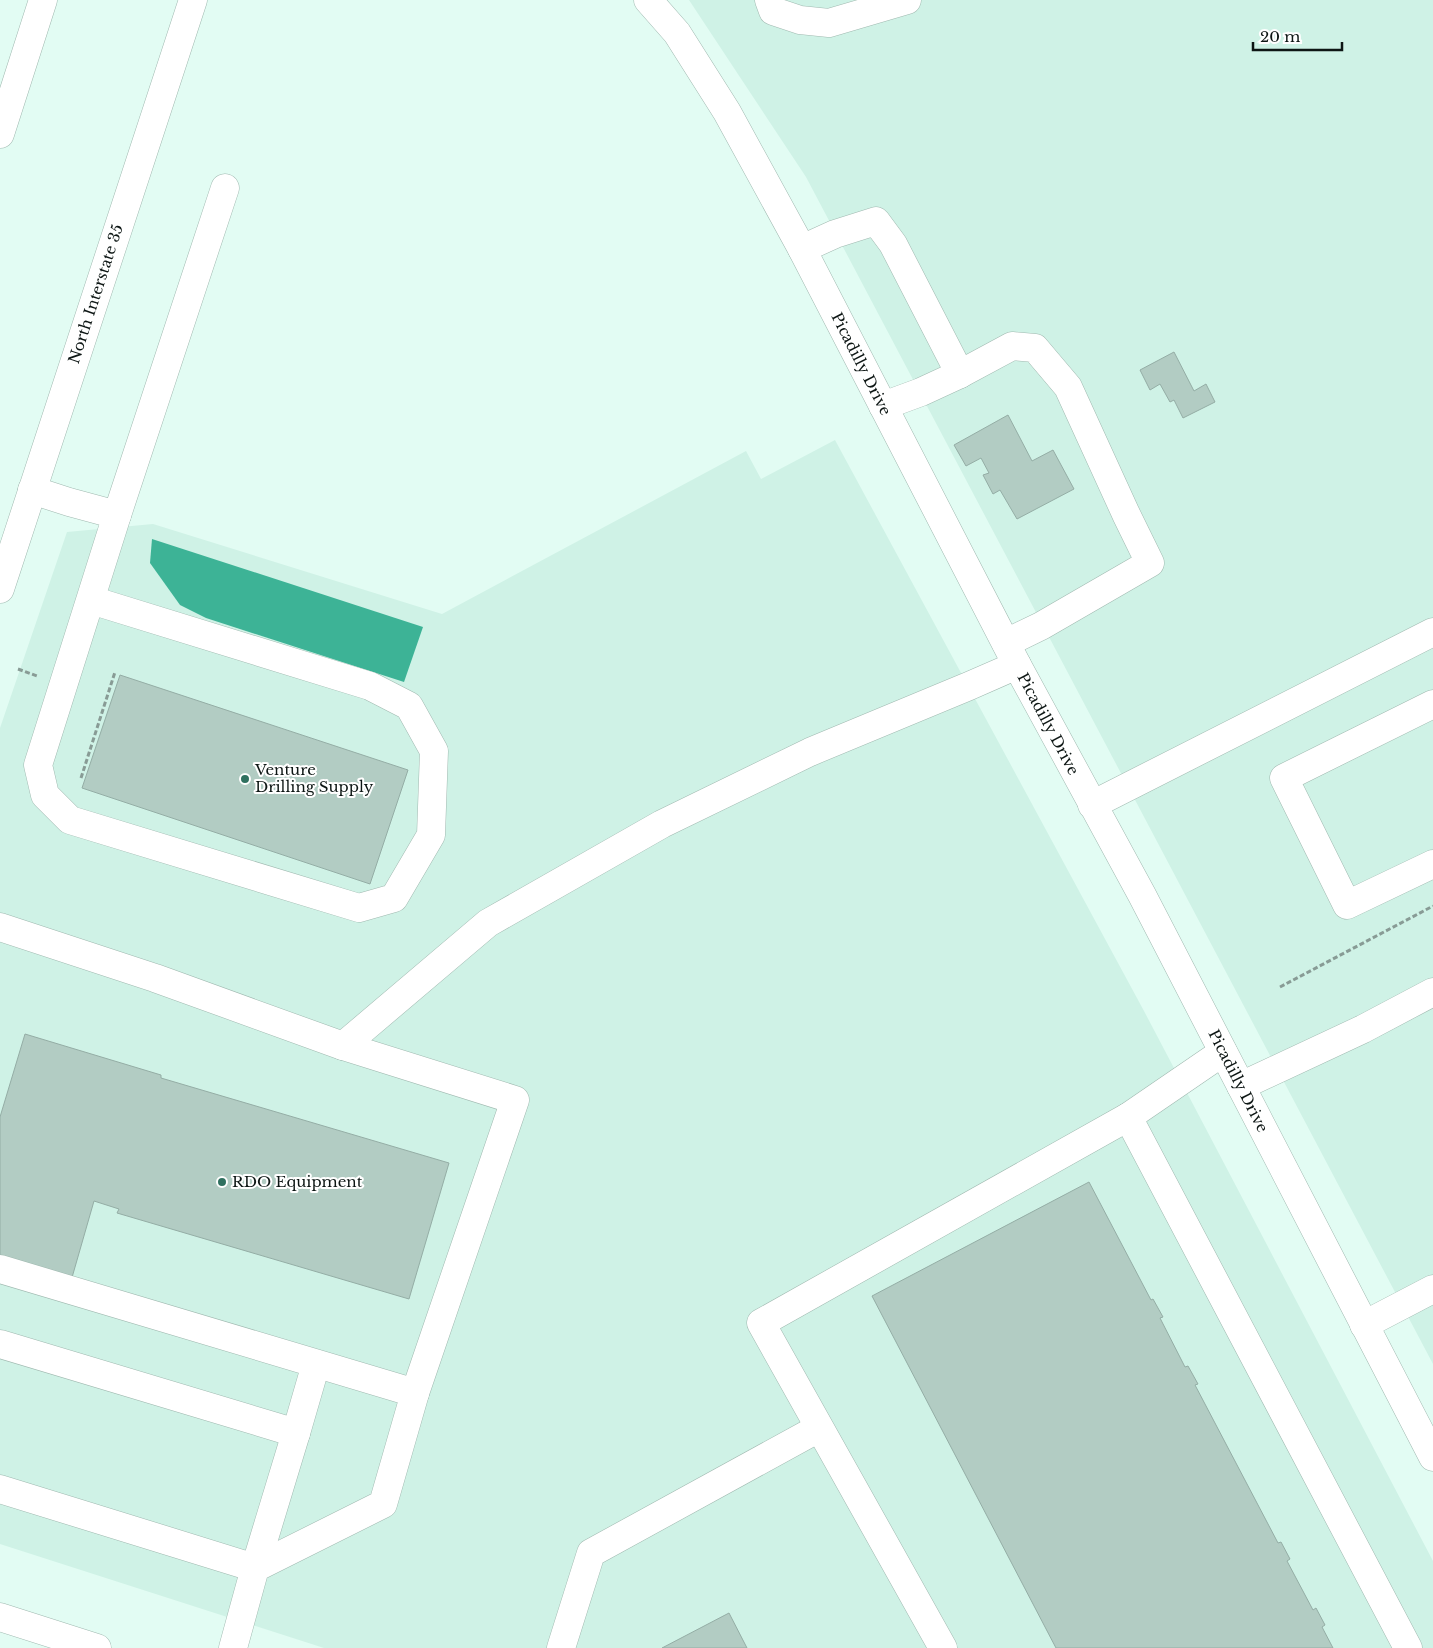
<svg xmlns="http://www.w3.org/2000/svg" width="1433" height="1648" viewBox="0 0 1433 1648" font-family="'Libre Baskerville',serif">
  <rect width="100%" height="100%" fill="#e2fcf3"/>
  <g fill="#cff2e6">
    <path d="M689 0H1433V1364L806 177Z"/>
    <path d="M835 440 1144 1011 1433 1561V1648H324L0 1544V728L67 532 153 524 442 614 746 451 761 479Z"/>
  </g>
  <path fill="#3db396" d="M152 539 423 627 404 682 206 618 180 605 150 563Z"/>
  <g fill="#b2ccc3" stroke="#94ada5">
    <path d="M1174 352 1194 391 1206 384 1215 402 1183 418 1174 400 1170 402 1160 384 1150 390 1140 370Z"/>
    <path d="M1008 415 1032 461 1053 450 1074 489 1017 519 1000 490 993 494 983 475 989 473 981 458 966 466 954 445Z"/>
    <path d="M120 675 408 770 370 884 82 788Z"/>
    <path d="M25 1034 161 1075V1078L449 1163 409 1299 117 1213 119 1209 94 1201 71 1281 0 1260V1117Z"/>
    <path d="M1089 1182 1151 1300 1153 1299 1163 1317 1160 1318 1185 1367 1188 1366 1198 1384 1195 1385 1278 1543 1281 1542 1290 1559 1287 1561 1313 1610 1316 1608 1325 1625 1322 1627 1333 1648H1056L872 1296Z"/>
    <path d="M729 1613 747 1648H662Z"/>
  </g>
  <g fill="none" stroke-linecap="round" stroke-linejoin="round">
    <g stroke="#a0b9b0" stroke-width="29">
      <g id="minor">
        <path d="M648 0 677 33 727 112 802 249 1017 665 1142 895 1433 1457"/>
        <path d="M769 0 773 11 800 20 829 23 907 0"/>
        <path d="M802 249 835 234 876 221 893 244 960 374"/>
        <path d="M883 406 921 392 960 374 1012 346 1035 348 1068 387 1126 514 1150 563 1041 626 1006 643"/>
        <path d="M32 490 69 502 117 515 38 765 45 795 70 820 359 908 394 898 431 835 434 751 409 706 370 686 91 600"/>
        <path d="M117 515 225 188"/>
        <path d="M1433 704 1284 778 1347 905 1433 864"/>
        <path d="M1092 805 1433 632"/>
        <path d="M0 927 155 978 343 1046 488 923 662 824 810 752 969 686 1017 665"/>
        <path d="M343 1046 515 1100 415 1393"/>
        <path d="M1223 1052 1128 1117 1408 1648"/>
        <path d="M1241 1086 1363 1029 1433 992"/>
        <path d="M0 1269 415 1393 383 1504 255 1568 233 1648"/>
        <path d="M1364 1325 1433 1289"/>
        <path d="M0 1344 296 1433 255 1568 0 1489"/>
        <path d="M296 1433 316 1364"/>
        <path d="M0 1617 97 1648"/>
        <path d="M561 1648 591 1553 819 1428"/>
        <path d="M943 1648 761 1323 1128 1117"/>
      </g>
    </g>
    <g stroke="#a0b9b0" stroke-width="29">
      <path id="major" d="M0 589 193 0"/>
    </g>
    <g stroke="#a0b9b0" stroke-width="29">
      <path id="highway" d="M0 134 43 0"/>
    </g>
    <g stroke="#889b95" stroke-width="3" stroke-dasharray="5 2.5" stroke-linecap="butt">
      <path d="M18 669 37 676"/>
      <path d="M81 778 115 672"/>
      <path d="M1280 987 1433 906"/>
    </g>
    <use href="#minor" stroke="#fff" stroke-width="28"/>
    <use href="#major" stroke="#fff" stroke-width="28"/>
    <use href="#highway" stroke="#fff" stroke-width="28"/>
  </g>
  <g fill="#2f705f" stroke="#fff" stroke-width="2">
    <circle cx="245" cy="779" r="5"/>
    <circle cx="222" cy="1182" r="5"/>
  </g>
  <g text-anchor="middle" stroke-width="4" stroke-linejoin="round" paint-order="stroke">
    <g font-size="15" fill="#0d1614" stroke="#fff">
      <text transform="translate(96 294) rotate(-72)" y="5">North Interstate 35</text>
      <text transform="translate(861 364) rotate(63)" y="5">Picadilly Drive</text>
      <text transform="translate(1048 724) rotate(62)" y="5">Picadilly Drive</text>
      <text transform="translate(1238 1081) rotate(63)" y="5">Picadilly Drive</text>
    </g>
    <g font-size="15" fill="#0d1614" stroke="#fff" text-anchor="start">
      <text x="255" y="775">Venture<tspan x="255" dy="17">Drilling Supply</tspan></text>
      <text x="232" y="1187">RDO Equipment</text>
    </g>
  </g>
  <path d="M1253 42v8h89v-8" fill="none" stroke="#0d1614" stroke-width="2.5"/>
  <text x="1260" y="42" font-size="15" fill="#0d1614" stroke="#ffffff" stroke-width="4" paint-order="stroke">20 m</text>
</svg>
